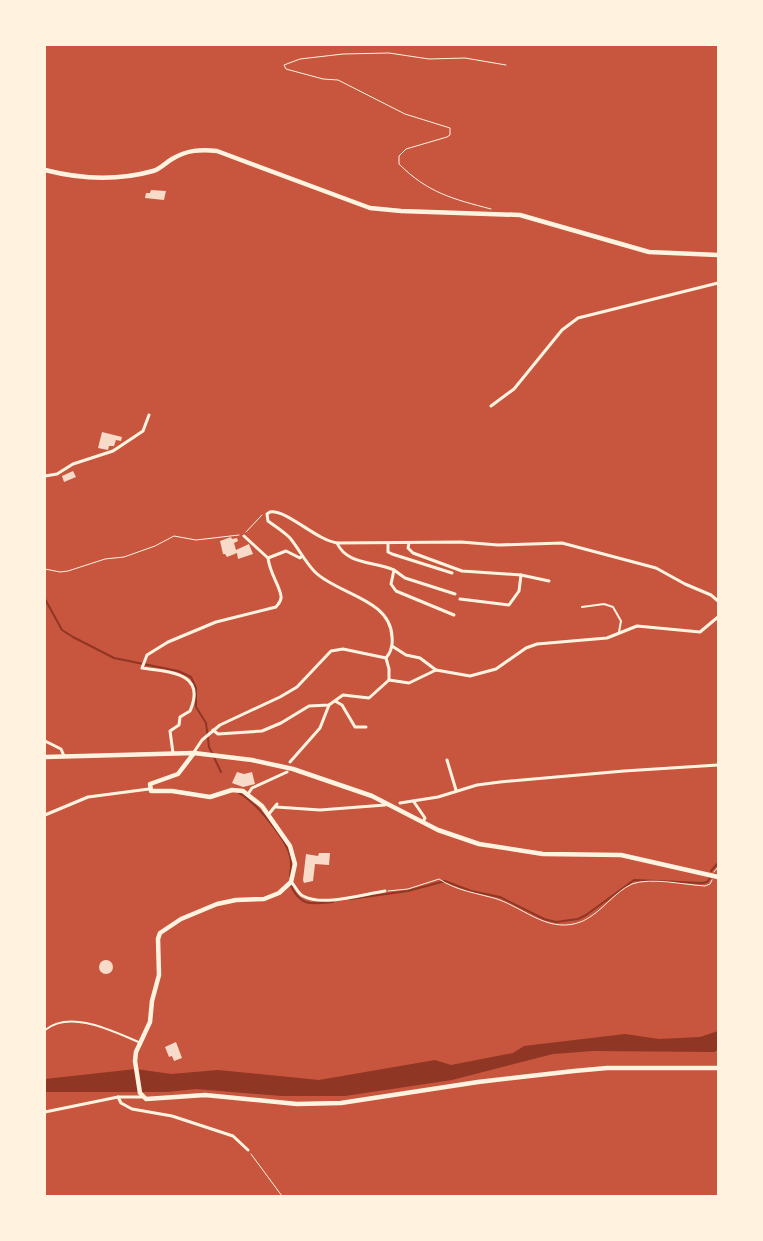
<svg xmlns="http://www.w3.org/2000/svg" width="763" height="1241" viewBox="0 0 763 1241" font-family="'IBM Plex Sans',sans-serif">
  <rect width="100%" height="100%" fill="#c8553d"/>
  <path fill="#8f3625" d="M718 1031V1050L714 1052 593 1051 553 1054 452 1080 345 1096H282L196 1089 167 1092H45V1079L136 1069 171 1074 218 1070 319 1080 435 1060 451 1065 513 1053 524 1046 625 1034 659 1039 700 1037Z"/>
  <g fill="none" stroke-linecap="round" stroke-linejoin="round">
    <g stroke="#8f3625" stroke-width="2">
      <path d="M45 599 62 630 73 637 114 658 178 671 191 677 196 688V707L206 723 209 747 221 772"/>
      <path d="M239 793C255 801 286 839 290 856 292 863 291 869 290 876"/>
      <path d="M711 871 718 863"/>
      <path d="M291 886C301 907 312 904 333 902"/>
      <path d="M350 899 408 891 445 881 471 891 500 897 544 919 556 922 578 919 586 915 634 880 702 883 707 882 710 878"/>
    </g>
  </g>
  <g fill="#f7dbc8">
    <path d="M151 190 166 191 164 200 145 198 146 193H150Z"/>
    <path d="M102 432 122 437 121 441 116 440 114 446H109L108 450 98 448Z"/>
    <path d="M73 471 76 477 64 482 62 476Z"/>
    <path d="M231 537 232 539 237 538 238 541 234 543 236 550 249 544 253 554 238 559 237 553 227 557 225 554H223L220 541Z"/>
    <path d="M237 772 244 774 252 772 255 784 243 787 232 783Z"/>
    <path d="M319 853H330L329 865 315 864 313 881 304 883 303 880 306 854 318 856Z"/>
    <circle cx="106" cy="967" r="7"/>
    <path d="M176 1042 182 1058 174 1061 172 1056 169 1057 165 1047Z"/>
  </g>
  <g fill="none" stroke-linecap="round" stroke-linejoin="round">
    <g stroke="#fff3e0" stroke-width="1">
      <path d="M491 209C453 199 428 193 399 164V156L406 149 447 137 450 135V128L405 114 338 80 323 79 286 69 284 65 300 59 343 54 389 53 429 59 465 58 506 65"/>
      <path d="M246 532 262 515"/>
      <path d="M45 569 60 572 68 571 105 559 124 557 155 546 174 536 196 540 239 535"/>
      <path d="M714 872 718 867"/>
      <path d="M388 891 408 889 439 879C457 891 477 893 497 899 526 909 550 935 583 921 602 912 614 892 632 884 650 877 686 885 705 886L710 884 712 880"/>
      <path d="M251 1154 282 1196"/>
    </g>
    <g stroke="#fff3e0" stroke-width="2">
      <path d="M582 607 604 604 613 607 621 621 619 632"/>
      <path d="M45 1030C71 1009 114 1032 141 1043"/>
    </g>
    <g stroke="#fff3e0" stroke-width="3">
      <path d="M491 406 514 389 562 330 578 318 718 283"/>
      <path d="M45 476 57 474 73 464 113 451 143 431 149 415"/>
      <path d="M244 536 268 558 286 551 300 558 302 556"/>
      <path d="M337 543C347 565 374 561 394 570"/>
      <path d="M409 543 408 548 413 553 462 571 521 575 519 591 509 605 460 599"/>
      <path d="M388 544V552L392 554 452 573"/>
      <path d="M521 575 549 581"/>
      <path d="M454 615 396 591 391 584 394 570 405 578 455 594"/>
      <path d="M392 646 406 655 420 658 436 670"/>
      <path d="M386 658C391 652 393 645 392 637 391 599 337 594 315 572 305 562 299 549 290 538 283 531 276 527 268 521L267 514 270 512C286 509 316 540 337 543L461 542 498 545 562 543 656 568 685 584 711 595 718 601"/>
      <path d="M386 658 389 669V680"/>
      <path d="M335 701 342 705 355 727H366"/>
      <path d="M213 730 218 734 262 731 281 723 309 706 329 705 343 695 369 698 389 680 409 683 436 670 470 676 496 669 526 648 537 644 607 638 637 626 700 632 718 617"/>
      <path d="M45 741 61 749 64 756"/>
      <path d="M194 752 202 740 220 725 280 697 297 687 331 651 343 649 386 658"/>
      <path d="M173 753 170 731 179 725 180 717 190 711C207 672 169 672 142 668L147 655 168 642 216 622 276 607C278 604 282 601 281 596 279 584 270 574 268 558"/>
      <path d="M447 760 456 790"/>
      <path d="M290 762 320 728 329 705"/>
      <path d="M248 794 252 788 287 772"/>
      <path d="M414 802 425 818 423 822"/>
      <path d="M400 803 438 797 477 785 500 782 624 771 718 765"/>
      <path d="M276 807 320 810 385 805"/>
      <path d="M45 815 88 797 149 789"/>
      <path d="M268 815 277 804"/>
      <path d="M291 882C296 886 297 893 303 896 323 907 364 894 385 891"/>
      <path d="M118 1097 121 1103 132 1109 172 1116 233 1136 248 1150"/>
      <path d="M45 1112 118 1097H142"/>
    </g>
    <g stroke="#fff3e0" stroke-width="4.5">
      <path d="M45 170C80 179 117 181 153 171 161 169 165 163 172 159 187 150 201 149 217 151L370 208 401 211 520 215 649 252 718 255"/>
      <path d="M194 753 178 774 150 784 151 791H172L210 797 232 790 243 791 262 806 290 846 295 864 291 882 279 893 264 899 236 900 217 904 181 919 160 933 158 939 159 975 152 1001 150 1022 136 1052 135 1061 140 1093 146 1099 205 1095 297 1104 341 1103 478 1082 574 1071 607 1068H718"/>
    </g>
    <path stroke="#fff3e0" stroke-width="4.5" d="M45 757 194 753 252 760 293 769 372 796 438 830 479 844 543 854 621 855 718 877"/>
  </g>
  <rect width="763" height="1241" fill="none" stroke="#fff3e0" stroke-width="92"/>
</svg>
